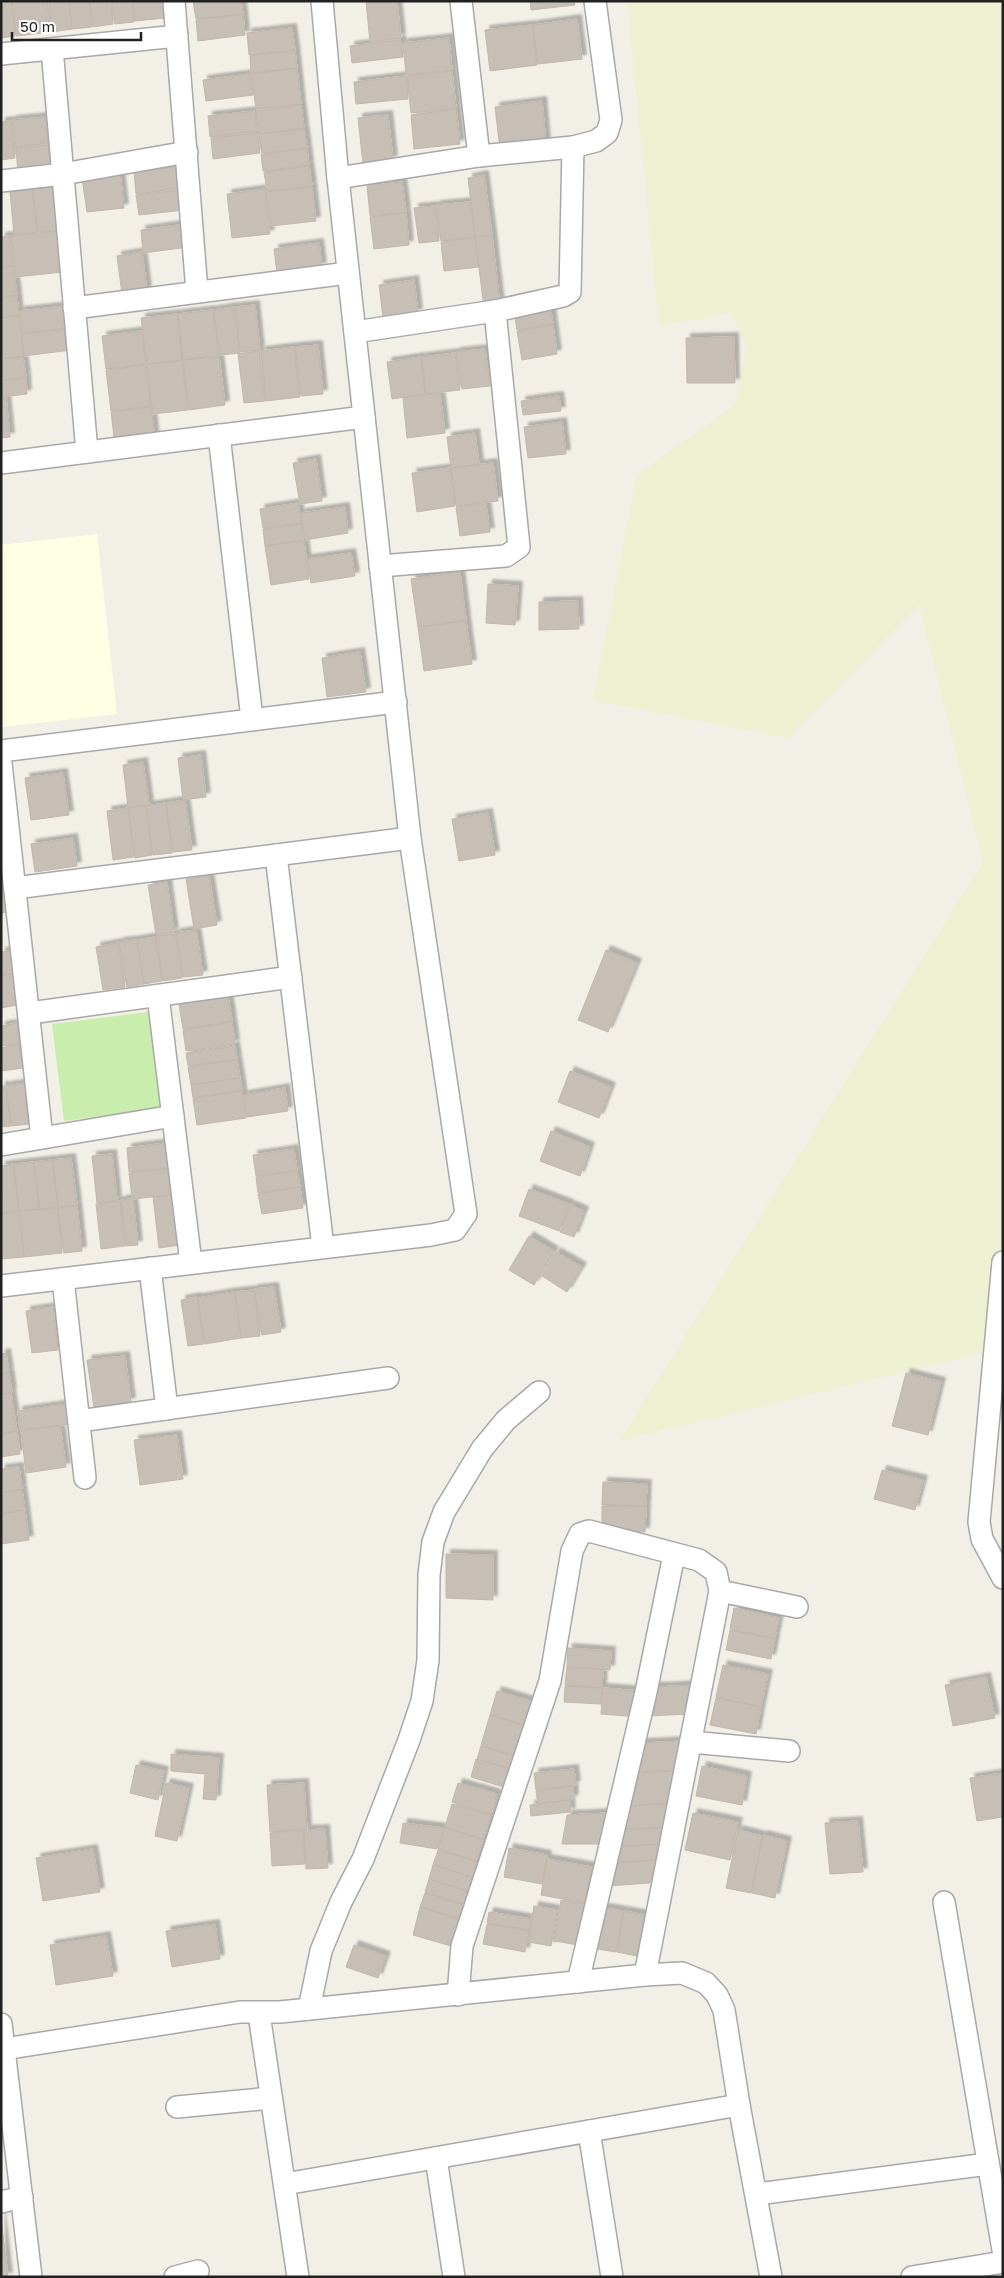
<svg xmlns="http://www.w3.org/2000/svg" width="1004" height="2278" viewBox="0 0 1004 2278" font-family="'Golos Text',sans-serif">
  <defs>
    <filter id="shadow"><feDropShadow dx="4.5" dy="-4.5" stdDeviation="1" flood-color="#0004"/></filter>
  </defs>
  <rect width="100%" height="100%" fill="#f2efe7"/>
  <path fill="#feffe3" d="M97 534 117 714 1 727V545Z"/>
  <path fill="#edf1d2" d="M627 1H1003V1346L970 1356 619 1441 983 862 919 605 789 738 593 700 637 475 735 405 746 345 731 313 659 326Z"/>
  <path fill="#c9edac" d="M148 1012 161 1108 64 1121 52 1024Z"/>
  <g fill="#c7beb6" stroke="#c4b6a9" filter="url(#shadow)">
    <path d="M1 1H11L15 36 1 38Z"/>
    <path d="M12 1H47L51 32 16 36Z"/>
    <path d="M49 1H69L72 29 52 32Z"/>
    <path d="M69 1H89L92 27 72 29Z"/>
    <path d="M90 1H111L113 24 93 27Z"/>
    <path d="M112 1H132L134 22 115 24Z"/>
    <path d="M133 1H164L166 18 135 21Z"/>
    <path d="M193 1H241L243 14 196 19Z"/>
    <path d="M366 1H397L401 38 370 42Z"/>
    <path d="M530 1H574L575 5 531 10Z"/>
    <path d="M243 14 245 35 198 41 196 20Z"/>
    <path d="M577 19 582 59 538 64 533 25Z"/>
    <path d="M532 25 537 65 490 71 485 30Z"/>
    <path d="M292 28 295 50 249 55 247 33Z"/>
    <path d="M449 38 452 70 406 75 403 43Z"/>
    <path d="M401 40 403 57 352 63 350 46Z"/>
    <path d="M295 50 297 68 251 73 250 56Z"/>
    <path d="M297 68 301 104 256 109 251 74Z"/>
    <path d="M452 71 456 108 411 113 407 76Z"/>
    <path d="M250 74 253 95 206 101 203 80Z"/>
    <path d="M406 76 408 99 356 104 354 82Z"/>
    <path d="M542 101 546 143 500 149 495 107Z"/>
    <path d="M301 105 304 128 259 134 256 111Z"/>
    <path d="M456 109 460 144 414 149 411 115Z"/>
    <path d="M255 111 257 131 210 137 208 116Z"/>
    <path d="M388 115 393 160 363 164 358 118Z"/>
    <path d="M45 117 48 143 16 147 12 120Z"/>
    <path d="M11 121 15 158 1 160V122Z"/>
    <path d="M304 129 307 148 262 153 259 134Z"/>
    <path d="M257 133 260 153 213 159 211 138Z"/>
    <path d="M48 145 51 169 18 173 16 148Z"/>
    <path d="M307 149 309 165 263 171 261 154Z"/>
    <path d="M179 166 181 188 136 194 134 172Z"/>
    <path d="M309 166 312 186 267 191 264 172Z"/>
    <path d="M120 173 124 208 87 212 82 178Z"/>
    <path d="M484 175 492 235 475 237 468 178Z"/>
    <path d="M402 182 406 212 370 216 367 186Z"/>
    <path d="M61 186 65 230 38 232 33 189Z"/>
    <path d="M312 187 316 221 271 226 266 192Z"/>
    <path d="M32 189 37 232 14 235 10 192Z"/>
    <path d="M265 189 270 234 232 238 227 194Z"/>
    <path d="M182 190 184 210 139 215 136 195Z"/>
    <path d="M470 202 475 237 441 241 436 205Z"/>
    <path d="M435 206 439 241 419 243 414 208Z"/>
    <path d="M406 213 409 245 374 249 370 217Z"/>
    <path d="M186 224 189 247 143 253 141 230Z"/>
    <path d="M58 231 62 272 16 277 11 236Z"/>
    <path d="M492 235 500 306 484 307 475 237Z"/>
    <path d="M10 236 13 266 1 267V237Z"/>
    <path d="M475 237 479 267 444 271 441 242Z"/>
    <path d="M319 243 322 267 277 273 274 249Z"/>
    <path d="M142 252 147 291 122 294 117 256Z"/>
    <path d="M13 266 17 295 1 297V267Z"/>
    <path d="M414 280 418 313 383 317 379 285Z"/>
    <path d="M17 296 19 316 1 318V298Z"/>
    <path d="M255 305 260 350 240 352 235 307Z"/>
    <path d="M550 305 553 324 517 330 514 311Z"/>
    <path d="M66 306 68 328 22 333 20 311Z"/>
    <path d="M234 307 240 353 220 355 214 310Z"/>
    <path d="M213 310 219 355 183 360 178 314Z"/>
    <path d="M177 314 182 360 147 364 141 318Z"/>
    <path d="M19 316 23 356 1 358V318Z"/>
    <path d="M553 325 557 354 522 360 517 331Z"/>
    <path d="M69 329 71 350 24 356 22 334Z"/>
    <path d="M142 331 146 364 106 369 102 336Z"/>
    <path d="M734 337 735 383H687L686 338Z"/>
    <path d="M318 345 323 394 301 396 295 347Z"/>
    <path d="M294 347 300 397 266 401 261 351Z"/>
    <path d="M485 349 490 386 462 389 456 352Z"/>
    <path d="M259 351 265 401 244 403 238 354Z"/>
    <path d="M455 353 460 390 426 394 422 357Z"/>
    <path d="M23 357 26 377 1 380V359Z"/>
    <path d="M219 357 225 405 189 410 183 360Z"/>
    <path d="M421 357 425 394 392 399 387 362Z"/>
    <path d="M182 361 188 410 153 414 147 364Z"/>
    <path d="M146 365 151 406 111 411 106 370Z"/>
    <path d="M26 378 27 394 1 397V381Z"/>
    <path d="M440 393 445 433 407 438 403 398Z"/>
    <path d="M559 396 561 411 523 415 521 401Z"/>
    <path d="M6 397 10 437 1 438V398Z"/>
    <path d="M151 407 155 440 115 445 111 412Z"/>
    <path d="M562 422 566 454 528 458 524 427Z"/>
    <path d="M475 433 479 464 451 468 447 437Z"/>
    <path d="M316 459 322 501 300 504 293 463Z"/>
    <path d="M493 463 498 501 456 506 451 468Z"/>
    <path d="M450 468 455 506 417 512 412 473Z"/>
    <path d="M298 503 301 523 263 528 260 509Z"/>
    <path d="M486 504 490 532 460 536 456 507Z"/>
    <path d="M345 507 348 533 305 540 301 513Z"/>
    <path d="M301 524 303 540 265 546 263 529Z"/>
    <path d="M304 541 309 579 271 585 265 546Z"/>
    <path d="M351 553 355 576 311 583 307 559Z"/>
    <path d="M460 572 466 620 418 627 411 579Z"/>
    <path d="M488 584 518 586 515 625 486 623Z"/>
    <path d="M578 601 579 629 539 630V602Z"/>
    <path d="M466 621 472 664 424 671 418 627Z"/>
    <path d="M360 652 366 692 327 697 322 658Z"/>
    <path d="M201 755 206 797 183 800 178 758Z"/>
    <path d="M143 762 149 805 128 807 123 765Z"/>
    <path d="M63 773 69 815 31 820 25 778Z"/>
    <path d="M185 800 192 850 173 852 166 803Z"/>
    <path d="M166 803 172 853 153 855 146 806Z"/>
    <path d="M146 806 152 855 135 858 128 808Z"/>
    <path d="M128 808 134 857 113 860 107 811Z"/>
    <path d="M488 813 495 855 459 861 452 819Z"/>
    <path d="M73 838 77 866 35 872 31 844Z"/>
    <path d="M1 876 8 912 1 913Z"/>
    <path d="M209 876 217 925 194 929 186 879Z"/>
    <path d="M167 882 174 932 156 935 148 885Z"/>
    <path d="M196 930 203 975 183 977 176 933Z"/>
    <path d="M175 934 182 978 163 981 156 936Z"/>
    <path d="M155 937 162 981 144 984 137 940Z"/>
    <path d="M137 940 144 984 127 987 119 942Z"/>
    <path d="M118 943 125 987 103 990 96 947Z"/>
    <path d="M14 950 17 973 1 975V952Z"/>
    <path d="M606 950 637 963 608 1032 578 1020Z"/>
    <path d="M17 973 23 1004 1 1008V976Z"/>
    <path d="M228 997 232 1021 183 1029 179 1004Z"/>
    <path d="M232 1022 235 1044 186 1051 183 1030Z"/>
    <path d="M17 1023 19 1044 1 1046V1026Z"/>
    <path d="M19 1045 23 1068 1 1071V1048Z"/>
    <path d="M235 1046 237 1059 188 1066 186 1053Z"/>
    <path d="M237 1060 240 1078 191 1085 188 1067Z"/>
    <path d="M570 1071 611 1087 599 1118 558 1102Z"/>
    <path d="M240 1078 242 1090 193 1098 191 1085Z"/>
    <path d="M32 1082 37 1123 12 1126 6 1086Z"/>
    <path d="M1 1086H5L11 1126 1 1127Z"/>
    <path d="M285 1088 288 1111 247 1117 244 1095Z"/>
    <path d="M242 1091 246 1118 197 1125 193 1099Z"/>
    <path d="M551 1131 590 1147 580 1176 540 1161Z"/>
    <path d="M166 1143 168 1168 129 1172 127 1148Z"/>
    <path d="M294 1149 297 1170 256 1176 253 1155Z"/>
    <path d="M112 1154 117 1200 97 1203 92 1156Z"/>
    <path d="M71 1158 77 1205 58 1207 53 1160Z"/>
    <path d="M52 1160 58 1207 40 1209 34 1162Z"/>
    <path d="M34 1162 39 1209 19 1211 14 1164Z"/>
    <path d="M13 1164 19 1211 2 1213 1 1166Z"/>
    <path d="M168 1169 171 1195 132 1199 129 1173Z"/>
    <path d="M297 1171 300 1187 258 1193 256 1177Z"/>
    <path d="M300 1187 303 1208 262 1214 258 1194Z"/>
    <path d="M529 1189 569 1204 559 1231 519 1216Z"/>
    <path d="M175 1195 180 1245 159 1248 153 1197Z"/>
    <path d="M133 1199 138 1245 126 1246 121 1200Z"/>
    <path d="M120 1201 125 1246 101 1249 96 1204Z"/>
    <path d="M570 1205 584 1211 574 1237 560 1232Z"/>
    <path d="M77 1206 82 1251 64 1253 58 1208Z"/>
    <path d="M58 1208 62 1253 24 1257 19 1211Z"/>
    <path d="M19 1212 24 1257 1 1259V1214Z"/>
    <path d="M529 1236 554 1251 534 1285 509 1270Z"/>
    <path d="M556 1252 582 1267 567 1292 542 1276Z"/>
    <path d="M274 1287 281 1332 262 1335 254 1289Z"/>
    <path d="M254 1290 260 1336 241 1338 235 1292Z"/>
    <path d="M234 1292 241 1338 205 1344 198 1298Z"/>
    <path d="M197 1297 204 1344 188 1346 181 1300Z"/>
    <path d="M53 1307 58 1350 32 1353 26 1311Z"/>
    <path d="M6 1353 9 1372 1 1373V1354Z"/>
    <path d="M125 1356 131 1402 94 1407 87 1360Z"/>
    <path d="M9 1373 12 1392 1 1394V1374Z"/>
    <path d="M906 1373 941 1382 928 1435 892 1426Z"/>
    <path d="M11 1393 17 1431 1 1433V1395Z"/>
    <path d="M67 1404 69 1424 20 1430 18 1411Z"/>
    <path d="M60 1426 66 1467 26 1473 21 1431Z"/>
    <path d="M17 1431 20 1454 1 1457V1434Z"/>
    <path d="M177 1435 183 1479 140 1485 134 1440Z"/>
    <path d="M19 1467 22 1489 1 1492V1469Z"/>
    <path d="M882 1470 923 1480 915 1510 874 1499Z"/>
    <path d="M603 1482 647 1484 646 1506 602 1505Z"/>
    <path d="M22 1490 25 1510 1 1513V1493Z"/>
    <path d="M602 1506 646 1507 645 1532 602 1529Z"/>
    <path d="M25 1510 29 1540 1 1544V1514Z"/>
    <path d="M446 1554 493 1555V1600L446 1598Z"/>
    <path d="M734 1608 779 1618 775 1638 730 1629Z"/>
    <path d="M730 1630 775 1639 771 1659 726 1650Z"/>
    <path d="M568 1648 611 1651 610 1670 567 1667Z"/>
    <path d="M723 1665 768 1674 761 1707 716 1697Z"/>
    <path d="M567 1667 603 1670 602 1688 565 1685Z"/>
    <path d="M986 1677 995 1718 953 1726 945 1685Z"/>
    <path d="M698 1685 691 1714 649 1716 655 1687Z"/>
    <path d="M565 1686 602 1688 601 1704 564 1702Z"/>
    <path d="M603 1688 641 1691 639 1717 601 1714Z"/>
    <path d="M497 1691 533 1702 526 1726 490 1715Z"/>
    <path d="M716 1698 761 1707 756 1734 710 1725Z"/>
    <path d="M490 1715 526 1726 517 1756 481 1745Z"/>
    <path d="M684 1741 678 1770 635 1772 642 1743Z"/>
    <path d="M481 1746 517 1757 513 1769 477 1759Z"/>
    <path d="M171 1754 219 1758 216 1800 203 1799 205 1774 171 1771Z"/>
    <path d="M476 1759 512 1770 507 1788 471 1777Z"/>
    <path d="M136 1765 164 1771 158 1800 130 1793Z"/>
    <path d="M702 1766 747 1776 742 1805 696 1796Z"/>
    <path d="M574 1769 576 1785 536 1790 534 1773Z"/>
    <path d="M677 1771 670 1803 628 1806 635 1773Z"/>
    <path d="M1003 1773V1817L977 1821 970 1778Z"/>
    <path d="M166 1783 189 1788 177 1841 155 1836Z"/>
    <path d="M304 1783 307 1829 270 1832 267 1785Z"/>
    <path d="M458 1783 497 1794 491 1814 452 1802Z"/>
    <path d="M573 1786 574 1799 538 1804 536 1791Z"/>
    <path d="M570 1800 571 1812 531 1816 530 1805Z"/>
    <path d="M452 1804 491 1815 483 1839 445 1827Z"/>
    <path d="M669 1804 663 1827 621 1829 627 1806Z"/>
    <path d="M610 1813 603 1844H562L567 1815Z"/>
    <path d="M693 1813 738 1822 730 1860 685 1850Z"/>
    <path d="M858 1821 863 1872 830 1874 825 1823Z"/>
    <path d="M403 1823 444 1828 437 1849 400 1843Z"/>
    <path d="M445 1828 483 1840 476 1861 438 1849Z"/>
    <path d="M663 1828 660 1844 618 1846 621 1830Z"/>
    <path d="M325 1829 328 1868 306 1869 304 1830Z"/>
    <path d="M303 1830 305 1864 272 1866 270 1833Z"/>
    <path d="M738 1830 762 1836 751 1893 726 1888Z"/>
    <path d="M763 1835 787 1841 775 1898 752 1893Z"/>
    <path d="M659 1844 656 1860 614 1863 617 1847Z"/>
    <path d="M509 1848 547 1855 542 1884 504 1877Z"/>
    <path d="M93 1849 100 1892 43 1901 36 1858Z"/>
    <path d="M438 1850 477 1862 472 1877 433 1865Z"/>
    <path d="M547 1859 592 1867 585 1903 541 1895Z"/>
    <path d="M656 1860 650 1883 608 1886 613 1863Z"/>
    <path d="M433 1865 472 1877 468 1891 429 1879Z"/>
    <path d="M429 1879 468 1892 464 1904 425 1892Z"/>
    <path d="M425 1893 463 1905 459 1918 420 1907Z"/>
    <path d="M561 1900 585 1904 578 1945 554 1941Z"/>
    <path d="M534 1906 557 1910 551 1946 528 1942Z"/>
    <path d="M420 1907 459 1919 451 1946 413 1935Z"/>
    <path d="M599 1907 623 1911 616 1952 591 1948Z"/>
    <path d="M624 1911 645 1915 637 1956 617 1952Z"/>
    <path d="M489 1912 531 1919 529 1930 487 1923Z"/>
    <path d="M215 1924 220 1959 172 1967 166 1931Z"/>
    <path d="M487 1924 529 1931 525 1952 483 1944Z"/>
    <path d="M106 1936 113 1976 56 1985 50 1945Z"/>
    <path d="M354 1945 386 1956 378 1978 346 1967Z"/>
    <path d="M1 2217 8 2277H1Z"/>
  </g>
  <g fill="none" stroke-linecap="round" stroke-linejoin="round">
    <g stroke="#a8a8a8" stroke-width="24">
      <g id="minor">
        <path d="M174 1 197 292"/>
        <path d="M461 1 479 156"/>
        <path d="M52 49 87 452"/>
        <path d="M1 54 177 36"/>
        <path d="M338 178 479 156 573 147 596 141 607 133 611 120 595 1"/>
        <path d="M1 181 63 174 187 152"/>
        <path d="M74 308 348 273"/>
        <path d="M355 332 495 311 563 296 570 292 573 147"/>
        <path d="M219 435 252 719"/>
        <path d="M1 463 364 417"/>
        <path d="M380 566 506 556 519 547 495 311"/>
        <path d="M1 751 396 702"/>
        <path d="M1 763 42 1138"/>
        <path d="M276 855 323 1247"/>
        <path d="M15 888 410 838"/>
        <path d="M158 996 191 1263"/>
        <path d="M30 1013 291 977"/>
        <path d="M1 1145 173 1116"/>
        <path d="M1003 1262 979 1522 982 1539 1003 1578"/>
        <path d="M150 1268 167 1409"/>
        <path d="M63 1279 85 1478"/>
        <path d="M1 1286 431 1235 455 1230 466 1214 410 838 338 178 322 1"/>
        <path d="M79 1421 388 1378"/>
        <path d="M720 1591 797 1607"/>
        <path d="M691 1742 789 1751"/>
        <path d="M944 1902 1003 2250"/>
        <path d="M578 1982 646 1692 674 1555"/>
        <path d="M458 1995 462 1946 550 1681 572 1551 580 1534 589 1531 699 1560 716 1572 720 1591 645 1975"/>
        <path d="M309 2009 321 1951 341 1902 363 1859 409 1740 422 1701 428 1660 429 1575 433 1542 444 1512 482 1449 506 1420 539 1392"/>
        <path d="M259 2014 298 2277"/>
        <path d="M1 2024 31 2277"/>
        <path d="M4 2049 240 2012H280L645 1975 682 1973 706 1983 717 1995 724 2010 739 2105 771 2277"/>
        <path d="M177 2107 271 2098"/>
        <path d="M589 2131 612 2277"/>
        <path d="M436 2158 454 2277"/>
        <path d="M285 2184 739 2105"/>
        <path d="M757 2194 988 2164"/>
        <path d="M1 2202 22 2197"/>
        <path d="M175 2277 198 2271"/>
        <path d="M912 2277 1003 2262"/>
      </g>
    </g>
    <use href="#minor" stroke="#fff" stroke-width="21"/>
  </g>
  <rect width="1004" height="2278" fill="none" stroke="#212121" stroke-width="5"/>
  <path d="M12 32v8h129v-8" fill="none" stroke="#212121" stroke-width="2.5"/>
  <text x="20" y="32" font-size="15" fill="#212121" stroke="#ffffff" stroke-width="4" paint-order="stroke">50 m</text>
</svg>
